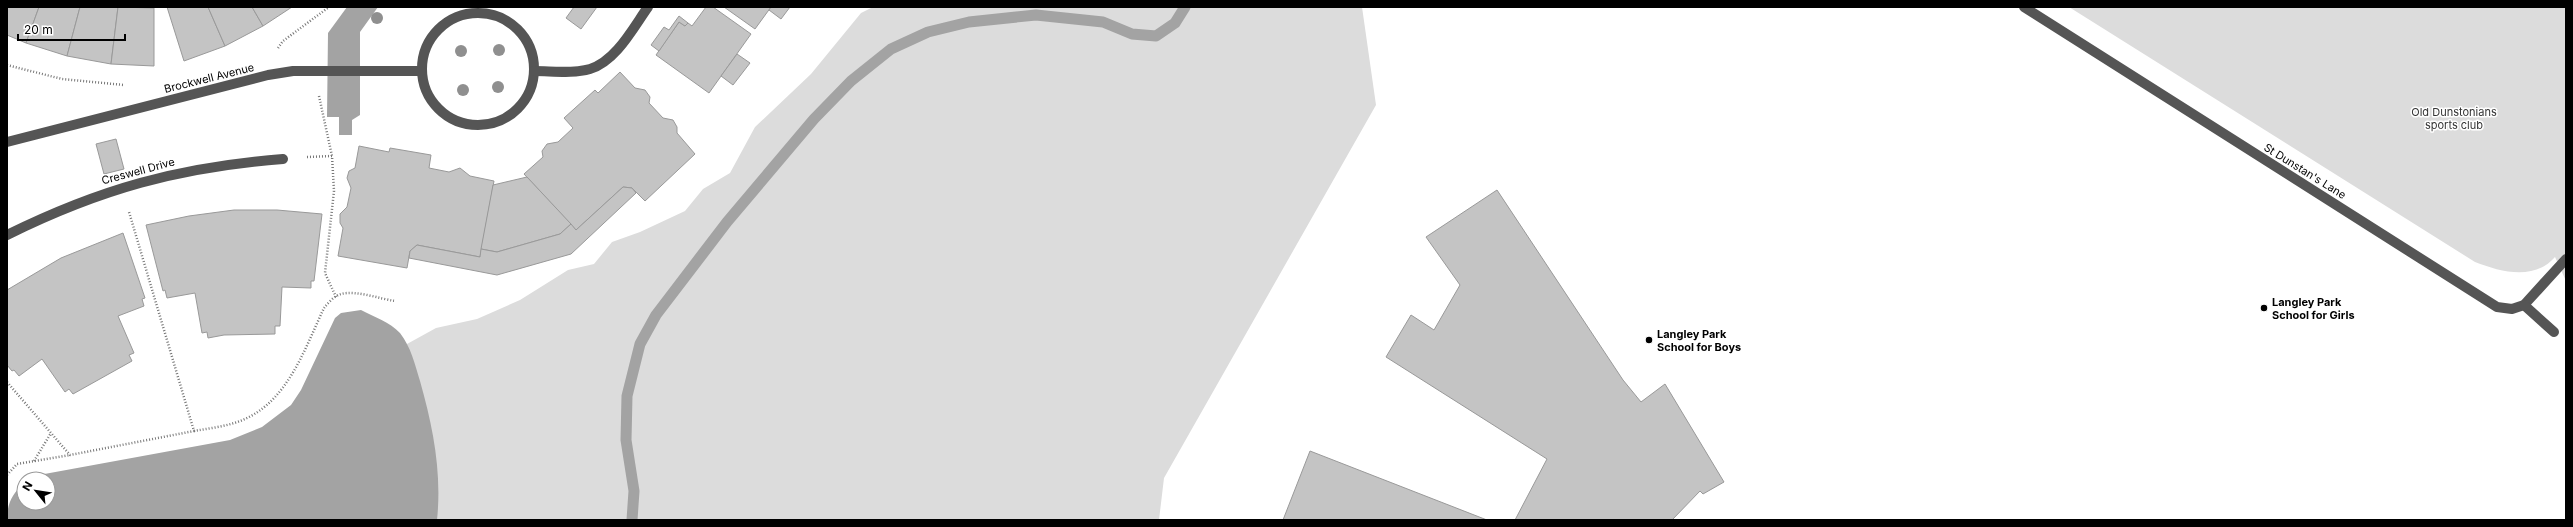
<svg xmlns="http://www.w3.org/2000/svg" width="2573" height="527" viewBox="0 0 2573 527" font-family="Inter,sans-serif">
  <rect width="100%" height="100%" fill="#fff"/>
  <g fill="#dcdcdc">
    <path d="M873 7H1362L1376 105 1164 478 1159 520H428L407 344 436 328 477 319 520 300 568 270 594 264 612 242 640 232 685 211 703 189 730 173 755 127 811 74 861 13Z"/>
    <path d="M2069 7H2566V281L2555 257C2534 281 2501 272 2475 262Z"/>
  </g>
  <g fill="#a3a3a3">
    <path d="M347 7H378L360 32V115L352 120V135H339V117H327L328 33Z"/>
    <path d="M361 310C374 317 390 322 400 333 411 347 415 365 420 381 433 427 442 472 437 520H7C7 504 12 494 24 483V503H48V479H29L39 475 230 440 262 427 291 405 301 390 335 318 341 313Z"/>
  </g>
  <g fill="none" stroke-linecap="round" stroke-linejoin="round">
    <path stroke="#a3a3a3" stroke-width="11" d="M632 520 634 491 626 440 627 396 640 344 656 315 727 222 814 119 851 81 891 49 928 32 969 22 1036 15 1103 22 1132 34 1156 36 1175 23 1185 7"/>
  </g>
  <g fill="#c4c4c4" stroke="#999">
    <path d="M7 7H39L26 43 7 35Z"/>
    <path d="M39 7H80L67 56 26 43Z"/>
    <path d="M80 7H118L111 64 67 56Z"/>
    <path d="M118 7 154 8V66L111 64Z"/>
    <path d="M167 7H208L225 46 184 61Z"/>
    <path d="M208 7H252L263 26 225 46Z"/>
    <path d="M252 7H292L263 26Z"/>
    <path d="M574 7H597L581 29 566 18Z"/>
    <path d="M706 7H713L751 34 709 93 656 55 679 22 685 26 688 23 692 26Z"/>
    <path d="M724 7H771L755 29Z"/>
    <path d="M771 7H790L781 19 769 10Z"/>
    <path d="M679 16 688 23 685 26 679 22 659 51 651 45 664 27 669 30Z"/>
    <path d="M737 54 750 63 733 85 721 76Z"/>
    <path d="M620 72 635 88 645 90 650 97 649 103 663 118 673 120 677 127V133L695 154 645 201 632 188 623 187 576 230 524 174 543 157 542 151 547 144 558 142 573 128 564 118 595 90 598 93Z"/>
    <path d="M116 139 124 169 104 174 96 144Z"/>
    <path d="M359 146 389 152 390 148 431 155 429 168 449 172 460 168 470 176 494 181 480 257 417 245 410 251 407 268 338 256 343 228 340 223V214L347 207 351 188 347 178 349 171 355 168Z"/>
    <path d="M527 177 571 224 560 234 497 252 481 249 493 185Z"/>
    <path d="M623 187 632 188 636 193 571 254 497 275 409 258 410 251 417 245 480 257 481 249 497 252 560 234 571 224 576 230Z"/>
    <path d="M1497 190 1623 380 1641 402 1665 384 1724 482 1703 494 1700 491 1672 520H1515L1547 459 1386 357 1411 315 1434 330 1460 285 1426 237Z"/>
    <path d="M234 210H277L322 214 314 281H311V288L282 287 280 326H275V334L224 335 208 338 207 332 202 333 195 293 167 298 165 290 163 291 146 225 189 216Z"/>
    <path d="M123 233 145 298 142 299 144 306 118 316 134 353 129 355 132 361 73 394 69 389 65 392 42 359 19 376 14 370 12 371 7 365V290L61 258Z"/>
    <path d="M1310 451 1487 520H1283Z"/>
  </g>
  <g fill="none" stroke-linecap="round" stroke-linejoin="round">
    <g stroke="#777" stroke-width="2.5" stroke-dasharray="1 2" stroke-linecap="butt">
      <path d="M278 48 283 41 329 7"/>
      <path d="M7 65 62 79 124 85"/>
      <path d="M319 96 332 156"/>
      <path d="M307 157 332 156 334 191 325 273 336 297"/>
      <path d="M7 382 70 455 194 431 129 212"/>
      <path d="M194 431C211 428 231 426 247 418 289 398 305 348 324 308 328 303 334 296 341 294 357 290 380 299 395 301"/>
      <path d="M34 461 51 433"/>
      <path d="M7 475 17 464 70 455"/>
    </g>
    <g stroke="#555" stroke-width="10">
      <path d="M2024 7 2497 307 2512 309 2524 305 2566 259"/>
      <circle cx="478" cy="69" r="56"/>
      <path d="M534 71C552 71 573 74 590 69 616 61 633 28 648 7"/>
      <path d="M7 142 268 75 293 71H421"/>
      <path d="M7 235C100 189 179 167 283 159"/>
      <path d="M2524 305 2554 332"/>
    </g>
  </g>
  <g fill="#8f8f8f">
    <circle cx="377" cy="18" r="6"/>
    <circle cx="499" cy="50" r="6"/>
    <circle cx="461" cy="51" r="6"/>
    <circle cx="498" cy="87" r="6"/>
    <circle cx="463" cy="90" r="6"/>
  </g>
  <g fill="#000" stroke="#fff" stroke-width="1.5">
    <circle cx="2264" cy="308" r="4"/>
    <circle cx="1649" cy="340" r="4"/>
  </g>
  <g text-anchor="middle" stroke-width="3" stroke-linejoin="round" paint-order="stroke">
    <g font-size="11" fill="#000" stroke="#fff">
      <text transform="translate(209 78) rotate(-14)" y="4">Brockwell Avenue</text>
      <text transform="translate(138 171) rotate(-15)" y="4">Creswell Drive</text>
      <text transform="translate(2305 171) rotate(32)" y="4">St Dunstan's Lane</text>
    </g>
    <g font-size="11" fill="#333" stroke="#fff">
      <text x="2454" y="116">Old Dunstonians<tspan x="2454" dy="13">sports club</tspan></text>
    </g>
    <g font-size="11" font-weight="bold" fill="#000" stroke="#fff" text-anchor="start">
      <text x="2272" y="306">Langley Park<tspan x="2272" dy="13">School for Girls</tspan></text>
      <text x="1657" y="338">Langley Park<tspan x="1657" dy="13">School for Boys</tspan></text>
    </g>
  </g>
  <rect width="2573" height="527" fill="none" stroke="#000000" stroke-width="16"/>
  <g transform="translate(36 491) rotate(300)"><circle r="19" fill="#ffffff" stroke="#999999"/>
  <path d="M0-3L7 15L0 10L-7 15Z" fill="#000000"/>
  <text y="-6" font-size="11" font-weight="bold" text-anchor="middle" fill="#000000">N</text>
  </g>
  <path d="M18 34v6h107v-6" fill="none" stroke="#000000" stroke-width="2"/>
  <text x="24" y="34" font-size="12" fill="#000000" stroke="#ffffff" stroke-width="3" paint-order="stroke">20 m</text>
</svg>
